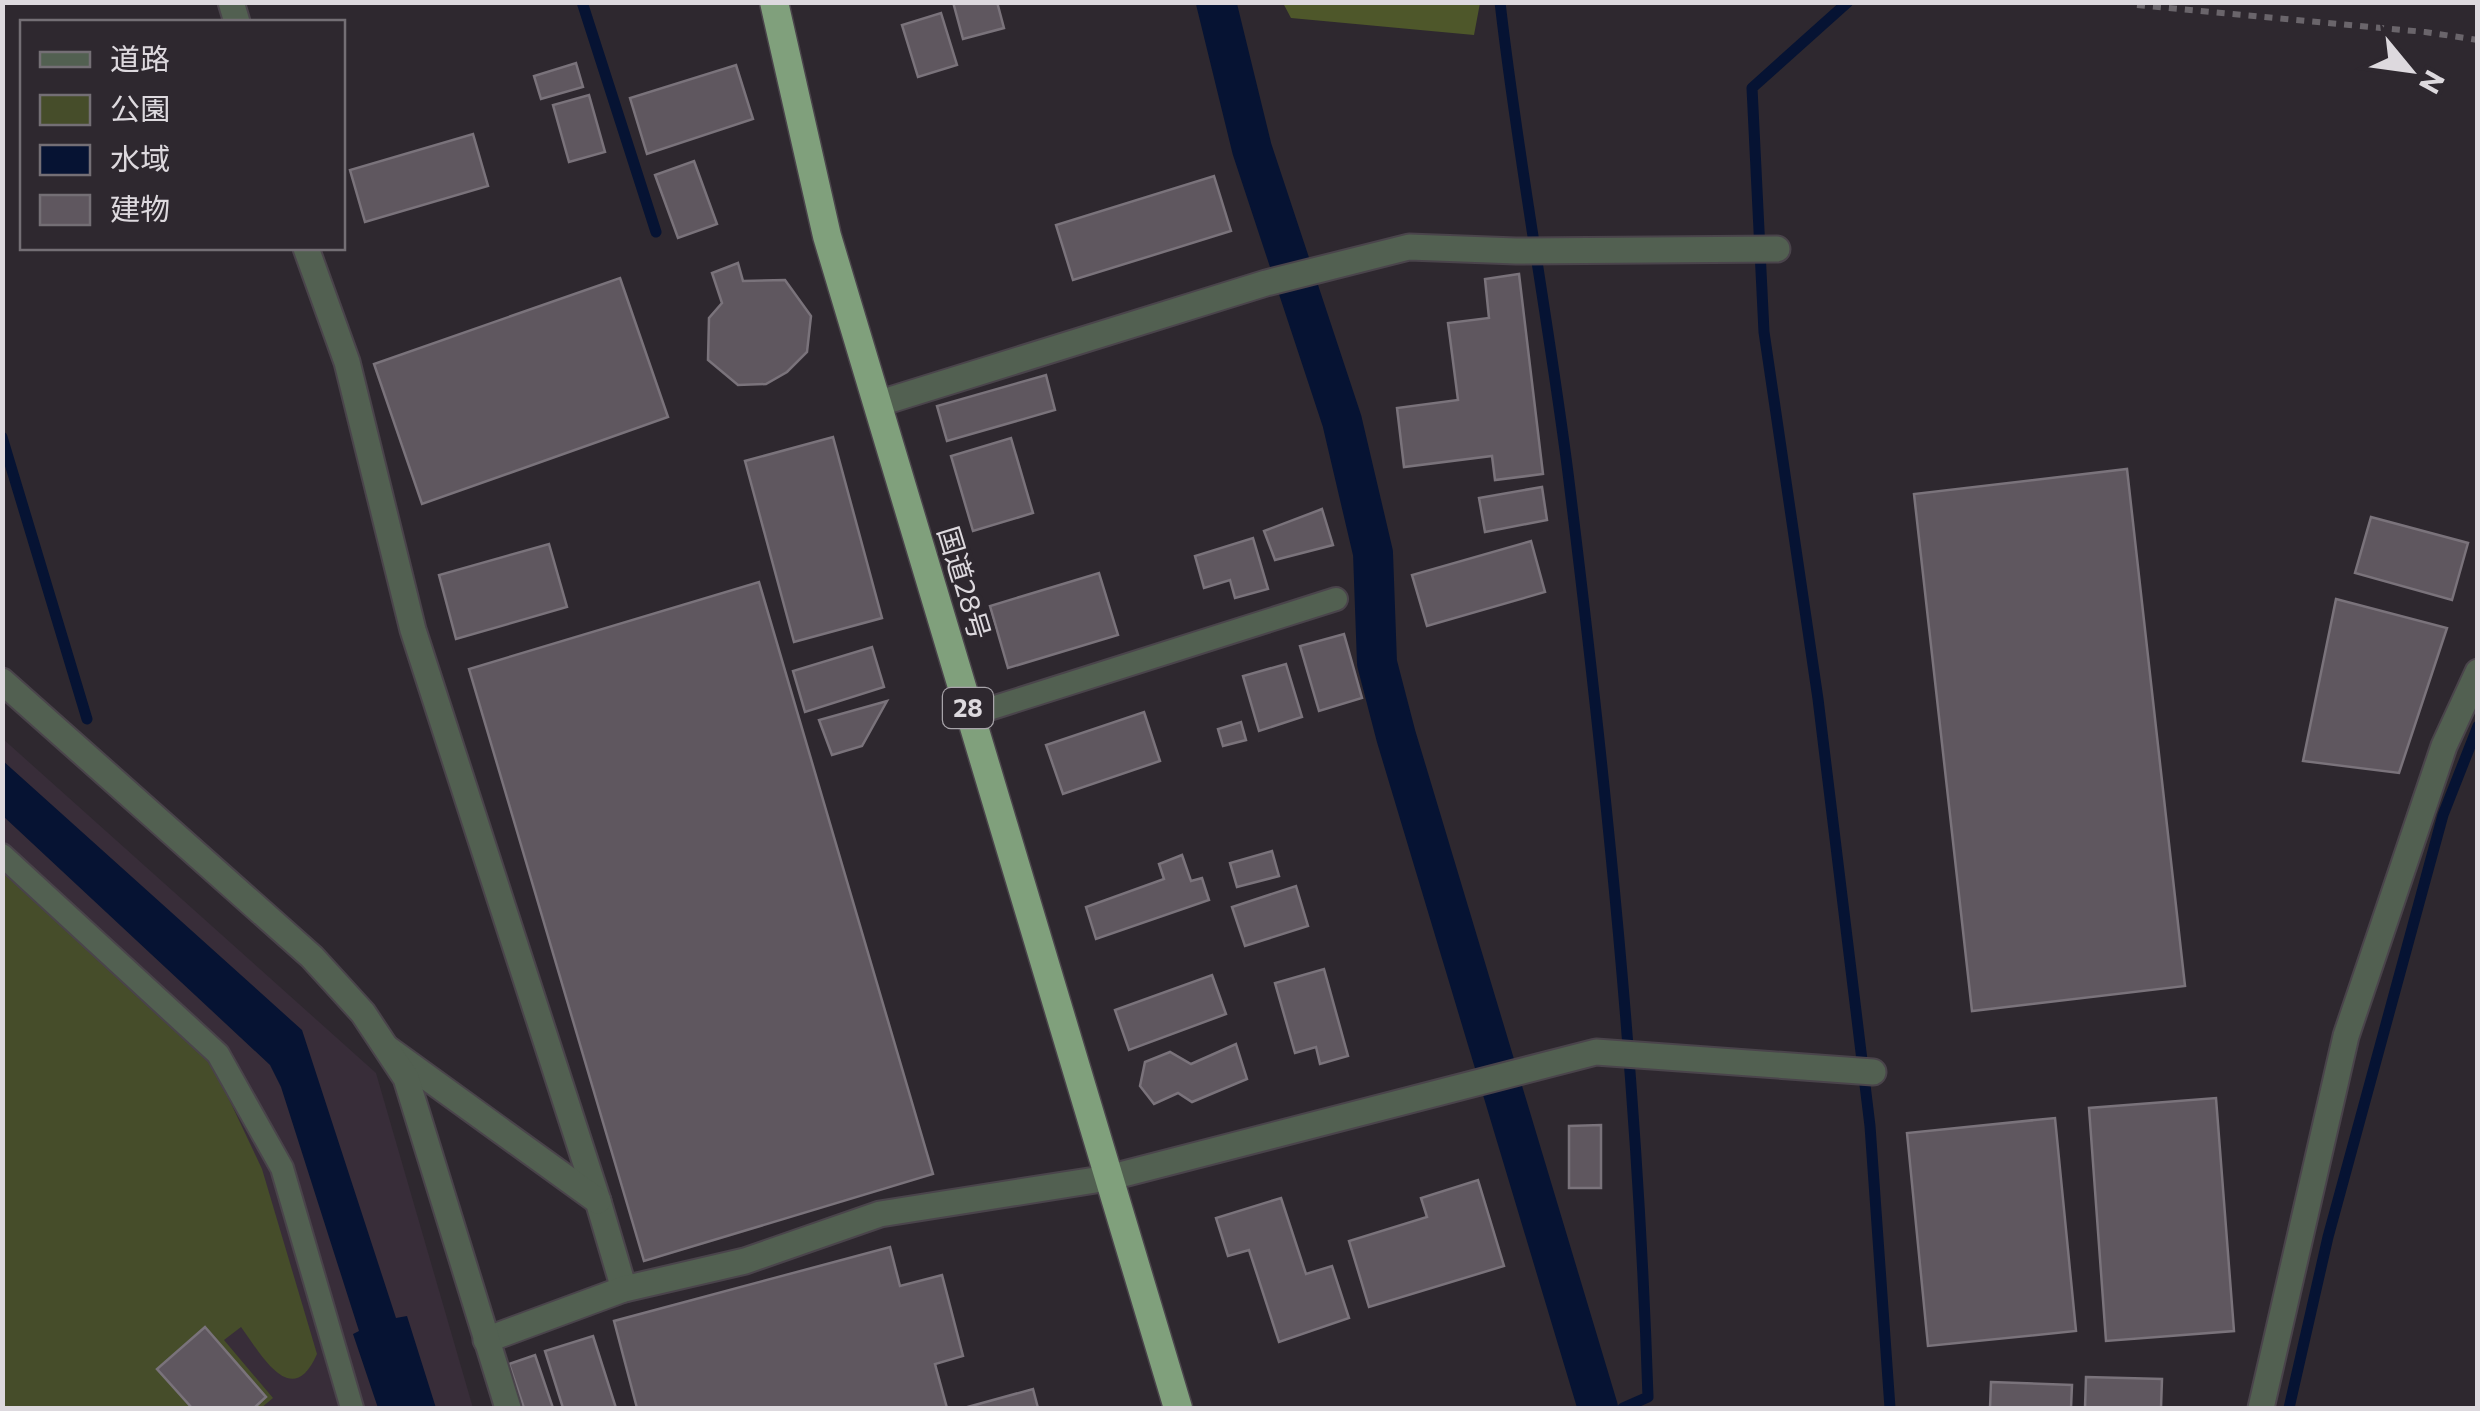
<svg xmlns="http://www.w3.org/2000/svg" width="2480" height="1411" viewBox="0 0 2480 1411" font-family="Commissioner,'Noto Sans JP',sans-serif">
  <rect width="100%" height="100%" fill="#2e282f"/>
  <path fill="#382d39" d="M2 738 376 1073 473 1408H3Z"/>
  <path fill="#464d2a" d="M2 868 210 1059 262 1169 317 1354C292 1411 262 1356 241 1327L224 1340 273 1398 261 1408H3Z"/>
  <path fill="#4e572a" d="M1283 3H1480L1474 35 1291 18Z"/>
  <path fill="#061333" d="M2 760 302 1030 396 1318 407 1316 436 1408H378L353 1334 359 1331 281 1087 270 1065 3 816Z"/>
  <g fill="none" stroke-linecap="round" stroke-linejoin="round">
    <g stroke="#061333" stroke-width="11">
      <path d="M582 2 656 232"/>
      <path d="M1500 2C1518 160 1548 316 1568 473 1606 780 1638 1088 1648 1397L1623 1408"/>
      <path d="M1848 2 1752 88 1764 332 1818 699 1870 1126 1890 1408"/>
      <path d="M2 437 87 719"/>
      <path d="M2289 1408 2328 1237 2443 815 2478 726"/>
    </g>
    <path stroke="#061333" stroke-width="40" d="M1216 2 1252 149 1342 421 1373 553 1377 663 1396 736 1598 1408"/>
  </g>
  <g fill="#5f575f" stroke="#7a737b" stroke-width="2.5">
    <path d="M953 2H997L1004 28 963 39Z"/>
    <path d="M941 13 957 65 918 77 902 25Z"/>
    <path d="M576 63 583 87 541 99 534 76Z"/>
    <path d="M736 65 753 119 647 154 630 98Z"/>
    <path d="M589 95 605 152 569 162 553 105Z"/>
    <path d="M473 134 488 186 365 222 350 170Z"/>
    <path d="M694 161 717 224 678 238 655 175Z"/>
    <path d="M1214 176 1231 231 1073 280 1056 225Z"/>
    <path d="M738 263 743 281 785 280 811 316 807 352 787 372 766 384 738 385 708 360 709 318 722 303 712 273Z"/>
    <path d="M1519 274 1543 474 1495 480 1492 456 1404 467 1397 408 1458 400 1448 323 1489 318 1485 279Z"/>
    <path d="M620 278 668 417 422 504 374 364Z"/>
    <path d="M1046 375 1055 410 947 441 937 406Z"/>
    <path d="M833 437 882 618 794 642 745 461Z"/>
    <path d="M1011 438 1033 513 973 531 951 456Z"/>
    <path d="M2127 469 2185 986 1972 1011 1914 494Z"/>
    <path d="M1542 487 1547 520 1485 532 1479 498Z"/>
    <path d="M1322 509 1333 545 1275 560 1264 531Z"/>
    <path d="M2371 517 2468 543 2452 600 2355 573Z"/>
    <path d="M1253 538 1268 589 1235 598 1230 580 1204 588 1195 556Z"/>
    <path d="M1531 541 1545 592 1427 626 1412 575Z"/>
    <path d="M549 544 567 607 456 639 439 575Z"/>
    <path d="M1099 573 1118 635 1008 668 990 606Z"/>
    <path d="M759 582 933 1174 644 1261 469 669Z"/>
    <path d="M2336 599 2447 628 2399 773 2303 761Z"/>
    <path d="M1344 634 1362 698 1319 711 1300 646Z"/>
    <path d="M872 647 884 687 805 712 793 671Z"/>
    <path d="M1286 664 1302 717 1259 731 1243 676Z"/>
    <path d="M887 701 862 746 832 755 819 720Z"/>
    <path d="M1144 712 1160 761 1063 794 1046 745Z"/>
    <path d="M1241 722 1246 740 1223 746 1218 729Z"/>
    <path d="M1272 851 1279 876 1237 887 1230 863Z"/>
    <path d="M1182 855 1191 881 1202 878 1209 900 1096 939 1086 907 1164 879 1159 864Z"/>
    <path d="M1296 886 1308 926 1245 946 1232 907Z"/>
    <path d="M1324 969 1348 1056 1320 1064 1316 1047 1295 1053 1275 983Z"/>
    <path d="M1212 975 1226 1014 1129 1050 1115 1010Z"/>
    <path d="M1236 1044 1247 1079 1192 1102 1178 1093 1154 1104 1140 1086 1145 1062 1170 1052 1191 1064Z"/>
    <path d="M2216 1098 2234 1331 2106 1341 2089 1108Z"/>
    <path d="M2055 1118 2076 1331 1928 1346 1907 1133Z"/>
    <path d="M1601 1125V1188H1569V1126Z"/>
    <path d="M1478 1180 1504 1266 1369 1307 1349 1241 1427 1217 1421 1198Z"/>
    <path d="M1281 1198 1306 1274 1332 1266 1349 1318 1279 1342 1249 1250 1228 1256 1216 1218Z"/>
    <path d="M890 1247 900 1286 942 1275 963 1356 935 1364 947 1408H637L614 1321Z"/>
    <path d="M205 1327 266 1397 254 1408H192L157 1369Z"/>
    <path d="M593 1336 616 1408H563L545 1351Z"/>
    <path d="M535 1355 553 1408H524L509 1364Z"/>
    <path d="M2086 1377 2162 1379 2161 1408H2085Z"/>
    <path d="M1991 1382 2072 1385 2071 1408H1990Z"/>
    <path d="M1033 1389 1038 1408H964Z"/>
  </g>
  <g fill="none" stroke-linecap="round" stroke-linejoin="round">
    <g stroke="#4a444b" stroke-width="26">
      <g id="service">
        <path d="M970 715 1336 599"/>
        <path d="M2 855 218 1054 282 1168 352 1408"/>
      </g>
    </g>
    <g stroke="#4a444b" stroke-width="29">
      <g id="minor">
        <path d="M231 2 237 22"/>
        <path d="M306 248 347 362 413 630 598 1201 624 1289"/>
        <path d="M877 404 1266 283 1409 247 1516 251 1777 249"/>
        <path d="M388 1049 598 1201"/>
        <path d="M486 1340 624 1289 745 1261 880 1214 1108 1178 1596 1052 1873 1072"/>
        <path d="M2261 1408 2346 1036 2444 746 2478 672"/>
      </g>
    </g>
    <g stroke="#4a444b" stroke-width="29">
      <path id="tertiary" d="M2 681 312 957 363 1013 406 1078 508 1408"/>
    </g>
    <g stroke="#4a444b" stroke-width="31">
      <path id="trunk" d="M774 2 827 236 1178 1408"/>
    </g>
    <path stroke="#6a656b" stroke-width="6" stroke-dasharray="8 8" stroke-linecap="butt" d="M2137 5 2425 32 2478 40"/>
    <use href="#service" stroke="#526051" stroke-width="22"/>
    <use href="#minor" stroke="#526051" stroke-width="25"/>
    <use href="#tertiary" stroke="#526051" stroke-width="25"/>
    <use href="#trunk" stroke="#80a07c" stroke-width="28"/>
  </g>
  <g text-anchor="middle" stroke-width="8" stroke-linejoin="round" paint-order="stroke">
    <rect fill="#2e282f" stroke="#a8a4aa" stroke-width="2.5" x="943" y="688" width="50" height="40" rx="8"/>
    <g font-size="25" font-weight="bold" fill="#ddd9de">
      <text x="968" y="717">28</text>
    </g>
    <g font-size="28" fill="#ddd9de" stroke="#2e282f">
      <text transform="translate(964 583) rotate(73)" y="10">国道28号</text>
    </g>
  </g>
  <rect width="2480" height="1411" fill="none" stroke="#ddd9de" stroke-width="10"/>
  <rect x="20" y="20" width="325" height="230" fill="#2e282f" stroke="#746f75" stroke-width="2.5"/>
  <rect x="40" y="52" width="50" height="15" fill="#526051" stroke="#746f75" stroke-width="2.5"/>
  <text x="110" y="70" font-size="30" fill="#ddd9de">道路</text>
  <rect x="40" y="95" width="50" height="30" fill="#464d2a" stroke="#746f75" stroke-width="2.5"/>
  <text x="110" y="120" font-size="30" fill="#ddd9de">公園</text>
  <rect x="40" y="145" width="50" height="30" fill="#061333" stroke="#746f75" stroke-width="2.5"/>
  <text x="110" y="170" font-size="30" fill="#ddd9de">水域</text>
  <rect x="40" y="195" width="50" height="30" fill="#5f575f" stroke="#746f75" stroke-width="2.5"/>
  <text x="110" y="220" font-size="30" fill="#ddd9de">建物</text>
  <g transform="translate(2410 70) rotate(119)" stroke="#2e282f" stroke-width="8" paint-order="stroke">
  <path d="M0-8L18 38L0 25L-18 38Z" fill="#ddd9de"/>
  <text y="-15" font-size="28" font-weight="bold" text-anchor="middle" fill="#ddd9de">N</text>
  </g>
</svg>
